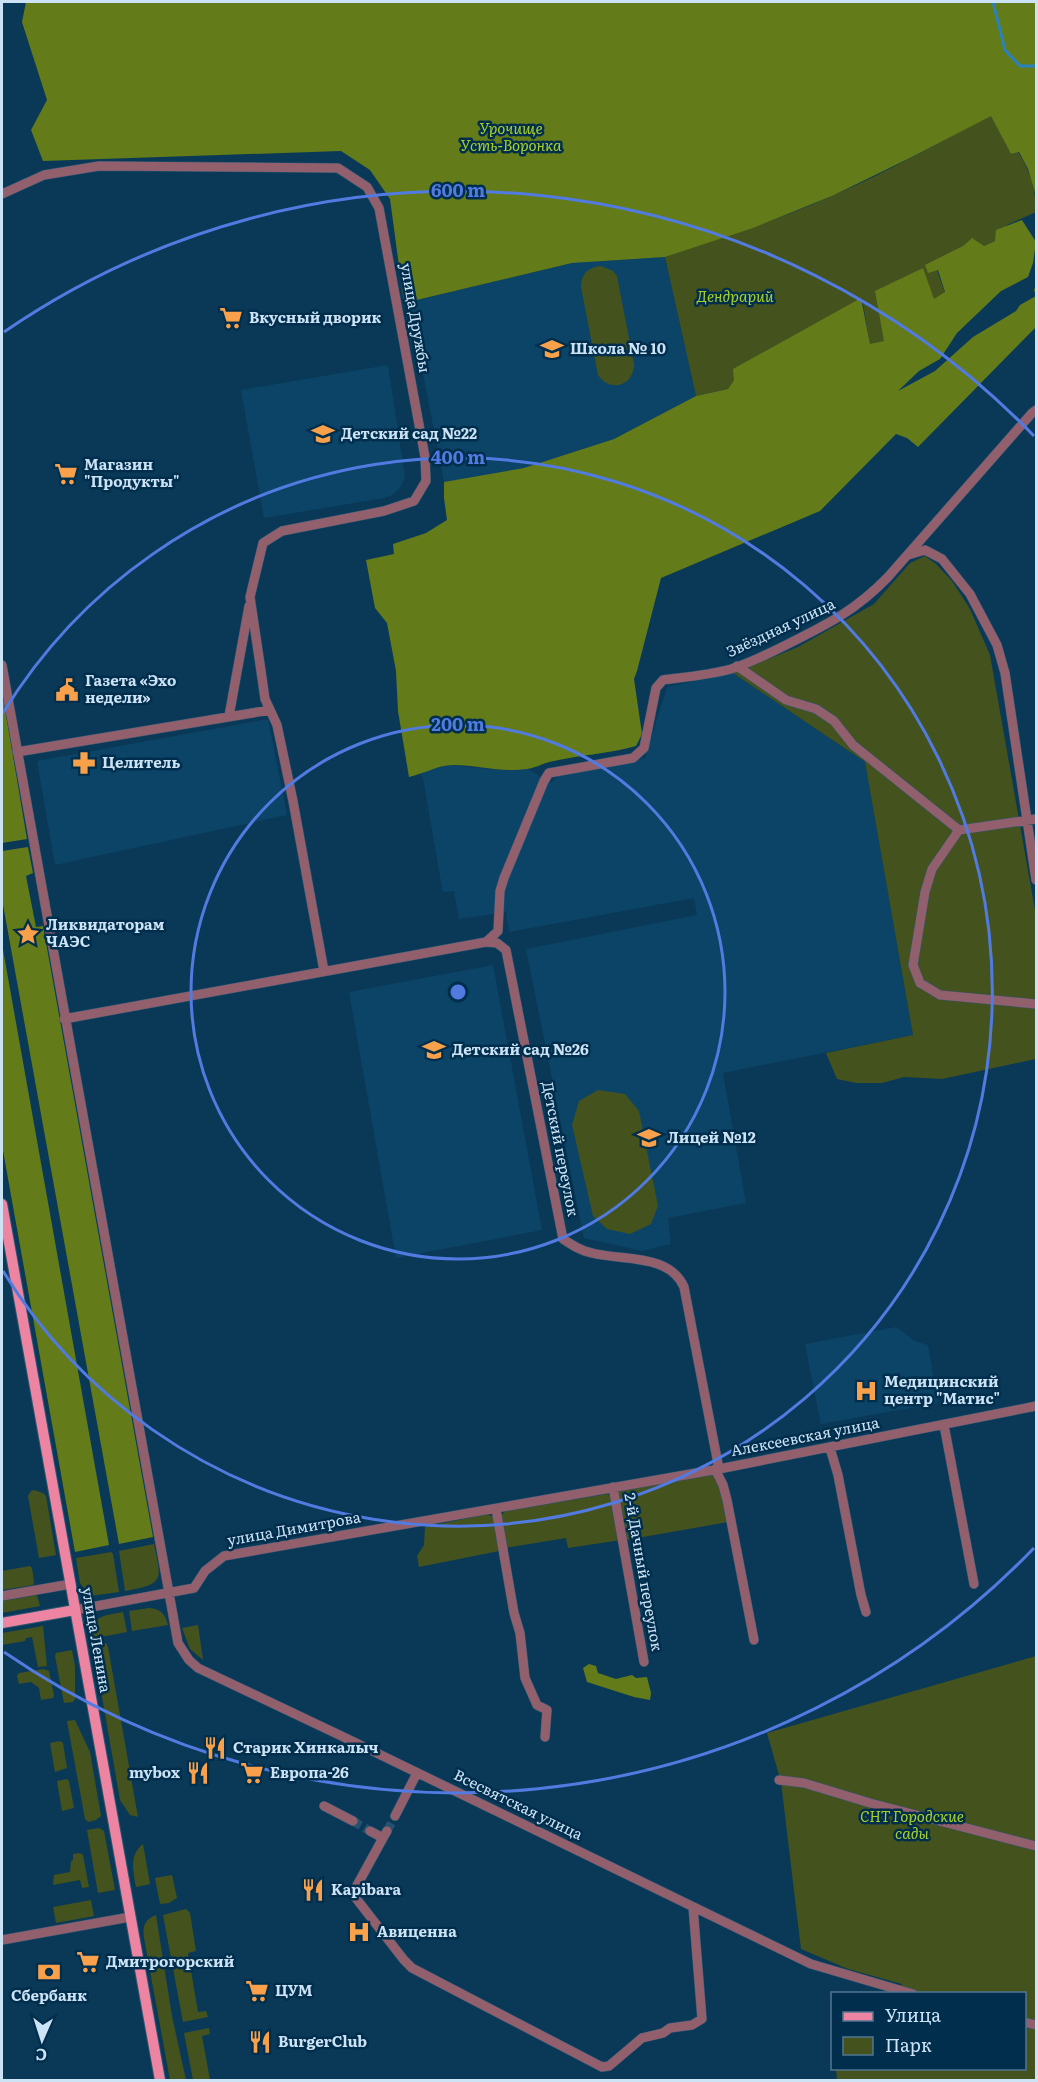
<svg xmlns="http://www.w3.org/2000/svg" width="1038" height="2082" font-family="Literata,serif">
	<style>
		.built { fill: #0b4467 }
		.green { fill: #44521e }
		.forest { fill: #647b1a }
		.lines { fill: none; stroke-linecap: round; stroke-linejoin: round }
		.stream { stroke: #2982be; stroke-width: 3 }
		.minor-tunnel { stroke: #27526f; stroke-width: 9; stroke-dasharray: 9 4.5; stroke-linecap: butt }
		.minor-casing { stroke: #2d5874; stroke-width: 10 }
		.major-casing { stroke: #2d5874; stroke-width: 12 }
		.minor { stroke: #925f6d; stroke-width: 9 }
		.major { stroke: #ed85a2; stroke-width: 10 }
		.ring { fill: none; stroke: #527be1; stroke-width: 3 }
		.labels { text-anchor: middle; stroke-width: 5; stroke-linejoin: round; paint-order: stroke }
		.park-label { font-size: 15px; font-style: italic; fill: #a9cf2b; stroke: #002e4c }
		.poi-label { font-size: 15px; font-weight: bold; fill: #cce3f6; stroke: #002e4c; text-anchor: start }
		.street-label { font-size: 15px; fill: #cce3f6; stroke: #002e4c }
		.centre { fill: #527be1; stroke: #002e4c; stroke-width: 3 }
		.ring-label { font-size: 18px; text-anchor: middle; font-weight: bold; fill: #527be1; stroke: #002e4c; stroke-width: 5; stroke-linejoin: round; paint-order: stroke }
	</style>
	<rect width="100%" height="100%" fill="#0a3957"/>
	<path class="built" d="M665,257L696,396L614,439L524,468L444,482L409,302L572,263Z
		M388,365L405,477L400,488L392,495L384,498L264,518L241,390Z
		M733,673L865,762L913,1035L723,1073L746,1203L668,1218L671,1244L642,1251L584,1238L526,949L697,915L694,898L509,932L506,912L459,919L454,891L443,892L442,888L423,778L420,775L430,769L451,765L499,770L528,769L551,783L559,775L645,758L667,687Z
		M268,719L287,815L55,865L37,761Z
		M493,965L542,1230L396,1258L349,992Z
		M896,1327L915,1341L928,1345L938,1403L821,1424L805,1344Z"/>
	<path class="green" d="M991,115L1011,154L1018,152C1030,171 1036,189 1036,212L1007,225L995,241L984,246L971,239L937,270L945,293L934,300L922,268L884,341L870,345L862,298L734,380L728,389L696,396L665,257C721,238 778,220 832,196C887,172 939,143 991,115Z
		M601,266L613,271L617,276L634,364C634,386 610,393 598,375L581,287C581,274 588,267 601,266Z
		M925,556L936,564L952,581L970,609L990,655L1036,916V1059L942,1079L904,1077L882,1083H856L837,1079L826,1053L913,1035L865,762L733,673L798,647L874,604L910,563Z
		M598,1090L625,1094L639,1111L658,1206L651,1224L630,1234L607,1229L593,1216L572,1125L579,1101Z
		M710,1474L715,1476L720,1483L728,1522L626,1540L616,1492Z
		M34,1490L43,1493L46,1496L56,1555L39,1558L28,1496L31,1491Z
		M607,1494L611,1496L621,1540L568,1548L566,1538L505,1548L500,1517L505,1511Z
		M487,1514L494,1517L499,1551L419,1567L417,1556L424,1545L425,1527Z
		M154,1544C162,1581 164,1584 125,1591L119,1551Z
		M111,1552L113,1554L119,1592L90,1596L80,1583L76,1558Z
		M30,1566L32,1568L34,1582L33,1585L2,1590V1571Z
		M37,1595L40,1606L2,1613V1601Z
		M149,1608C161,1609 165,1614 168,1625L132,1631L129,1611Z
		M123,1612L127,1632L91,1639C92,1615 102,1616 123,1612Z
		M198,1625L203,1660L190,1649L182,1628Z
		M43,1626L47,1666L38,1667L32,1637L26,1638L25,1641L2,1645V1633Z
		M106,1643L108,1647L138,1817L130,1815L120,1800L93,1645Z
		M72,1650L75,1666V1699L73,1702L64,1703L55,1656L56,1653Z
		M1036,1656V2080H837L836,2069L1024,2068V1994L900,1993L902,1984L848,1969L801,1949L781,1782L767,1733Z
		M44,1669L49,1671L54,1696L53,1698L41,1700L39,1688L31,1682L19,1684L17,1676L19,1673Z
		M75,1720L90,1752L101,1816L96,1820L88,1822L85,1819L67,1721Z
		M60,1741L63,1743L67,1768L55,1772L50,1743Z
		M67,1779L69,1781L74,1808L62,1811L57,1781Z
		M99,1828L104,1831L115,1890L98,1893L87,1830Z
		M143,1844L150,1884L136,1887C133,1871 129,1855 143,1844Z
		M80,1853L83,1855L89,1887L82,1888L80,1880L53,1885L54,1875L70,1872L71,1861L73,1860V1854Z
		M172,1875L177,1898L169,1903L160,1904L155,1878Z
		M91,1900L94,1916L56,1923L53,1907Z
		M186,1909L190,1913L196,1951L188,1953L198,2012L206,2011L208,2017L183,2022L163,1915Z
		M156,1915L172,2016L186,2080H170L144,1938C142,1927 145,1919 156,1915Z
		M209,2028L210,2034L202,2036L210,2080H193L184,2033Z"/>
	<path class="forest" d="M26,2H1036V196L1028,169L1019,152L1011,154L991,116L910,158L832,196L753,228L665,257L572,263L404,303L390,199L370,170L341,151L43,161L31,130L47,100L22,22Z
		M1022,220L1036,242L1033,263L1028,277L1001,291L957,333L940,359L919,371L898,391L935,371L973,337L1016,311L1020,305L1036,296L1034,290L1036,286V327L918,447L907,438L896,434L820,511L661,578L637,671L634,679L642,734L636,746C607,754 578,755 549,762C542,764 535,768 527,769C502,773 478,765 453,765C437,765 424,774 409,777L398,711L396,671L387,623L375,608L366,560L394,554L393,544L426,533L447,520L444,498V482L524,468L614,439L696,396L728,389L734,380L733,369L861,298L870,344L884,341L875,291L923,268L934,299L945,292L938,270L928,273L925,265L963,246L972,238L984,246L995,241L996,230Z
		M2,691L27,839L2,843Z
		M28,847L33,873L26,876L36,927L43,926L153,1537L119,1544L2,899V851Z
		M2,944L109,1545L75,1552L2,1145Z
		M589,1664L596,1666L598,1673L616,1679L632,1675L636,1678L647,1677L651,1693L650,1700L634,1697L587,1682L583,1668Z"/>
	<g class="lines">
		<path class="stream" d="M993,2L1005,50L1020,66H1036"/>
		<path class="minor-tunnel" d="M353,1821L370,1831
			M387,1831L395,1816"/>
		<g class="minor-casing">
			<path id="minor" d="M2,194L44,175L99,166L338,168L367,187L379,208L425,457L426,481L414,501L384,511L282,531L263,543L250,597L261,671L265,699L277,725L293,801L324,971
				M908,555L925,550L942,559L970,594L997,645L1005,673L1036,880
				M2,665L178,1643L189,1660L198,1668L352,1741L811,1964L913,1994
				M737,666L786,700L816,709L834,721L853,745L959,830L1036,819
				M229,716L249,606
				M17,752L270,710
				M959,830L932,869L925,892L913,965L920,983L940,995L1036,1004
				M486,942L498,931L500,891L504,878L544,781L549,773L633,758L644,748L656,688L663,680C686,677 709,675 731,669C750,663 768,654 786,645C828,624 855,611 888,577L1032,413L1036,410
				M64,1019L486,942L497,943L506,950L563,1239C572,1245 581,1251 592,1253C622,1261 669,1253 684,1287L719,1469L224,1556L205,1571L194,1588L75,1610
				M944,1425L974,1584
				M830,1448L838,1475L861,1595L866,1612
				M715,1469L723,1485L727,1500L754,1640
				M719,1469L1036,1406
				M613,1487L644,1662
				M496,1509L514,1613L520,1633L525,1678L537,1705L547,1710L545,1737
				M2,1596L71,1584
				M779,1780L804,1783L870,1803L1036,1846
				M324,1806L353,1821
				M395,1816L417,1773
				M370,1831L383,1838L387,1831
				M383,1838L355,1889V1897L404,1960L412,1968L602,2067L609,2066L642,2038L663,2033L670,2028L692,2025L702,2019L693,1907
				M2,1940L130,1917
				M1024,2022L1036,2025"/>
		</g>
		<g class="major-casing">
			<path id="major" d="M2,1204L160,2080
				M2,1623L75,1610"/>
		</g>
		<use href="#minor" class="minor"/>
		<use href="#major" class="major"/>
	</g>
	<g class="ring">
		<circle cx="458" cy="992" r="267"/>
		<path d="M3 713A534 534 0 1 1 3 1271"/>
		<path d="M1034 1548A801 801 0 0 1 4 1652M4 332A801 801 0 0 1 1034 436"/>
	</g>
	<defs>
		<g id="supermarket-bare" transform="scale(1.8)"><path d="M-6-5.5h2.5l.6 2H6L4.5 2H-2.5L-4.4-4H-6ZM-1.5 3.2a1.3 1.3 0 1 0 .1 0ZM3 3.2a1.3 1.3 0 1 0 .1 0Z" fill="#f8a14a" stroke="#002e4c" stroke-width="2.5" paint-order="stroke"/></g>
		<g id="school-bare" transform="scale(1.8)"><path d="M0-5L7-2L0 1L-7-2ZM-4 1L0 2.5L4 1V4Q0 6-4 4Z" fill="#f8a14a" stroke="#002e4c" stroke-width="2.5" paint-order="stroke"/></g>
		<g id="civic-bare" transform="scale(1.8)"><path d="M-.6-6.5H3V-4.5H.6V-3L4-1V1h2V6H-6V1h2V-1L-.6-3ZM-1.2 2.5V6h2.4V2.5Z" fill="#f8a14a" stroke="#002e4c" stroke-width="2.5" paint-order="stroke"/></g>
		<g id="pharmacy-bare" transform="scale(1.8)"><path d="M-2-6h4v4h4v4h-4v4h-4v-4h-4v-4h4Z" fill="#f8a14a" stroke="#002e4c" stroke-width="2.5" paint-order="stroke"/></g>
		<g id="sight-bare" transform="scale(1.8)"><path d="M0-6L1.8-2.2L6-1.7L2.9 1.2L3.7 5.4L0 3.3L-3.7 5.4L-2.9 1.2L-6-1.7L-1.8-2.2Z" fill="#f8a14a" stroke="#002e4c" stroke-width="2.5" paint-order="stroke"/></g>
		<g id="hospital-bare" transform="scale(1.8)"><path d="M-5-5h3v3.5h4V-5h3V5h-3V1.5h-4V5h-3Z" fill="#f8a14a" stroke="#002e4c" stroke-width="2.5" paint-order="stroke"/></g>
		<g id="restaurant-bare" transform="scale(1.8)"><path d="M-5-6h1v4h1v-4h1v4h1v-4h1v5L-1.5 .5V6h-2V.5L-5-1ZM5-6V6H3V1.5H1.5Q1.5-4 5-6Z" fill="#f8a14a" stroke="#002e4c" stroke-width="2.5" paint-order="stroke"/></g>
		<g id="bank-bare" transform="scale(1.8)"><path d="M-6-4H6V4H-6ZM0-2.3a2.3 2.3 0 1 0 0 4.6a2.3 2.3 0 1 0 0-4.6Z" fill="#f8a14a" stroke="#002e4c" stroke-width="2.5" paint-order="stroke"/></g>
	</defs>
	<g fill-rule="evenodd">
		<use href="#supermarket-bare" x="231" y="318"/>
		<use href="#school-bare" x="552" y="349"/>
		<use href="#school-bare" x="323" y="434"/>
		<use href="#supermarket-bare" x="66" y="474"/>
		<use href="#civic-bare" x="67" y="690"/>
		<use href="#pharmacy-bare" x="84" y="763"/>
		<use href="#sight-bare" x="28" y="934"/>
		<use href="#school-bare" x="434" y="1050"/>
		<use href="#school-bare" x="649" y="1138"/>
		<use href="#hospital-bare" x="866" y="1391"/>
		<use href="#restaurant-bare" x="215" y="1748"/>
		<use href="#restaurant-bare" x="198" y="1773"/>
		<use href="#supermarket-bare" x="252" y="1773"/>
		<use href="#restaurant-bare" x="313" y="1890"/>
		<use href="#hospital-bare" x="359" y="1932"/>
		<use href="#supermarket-bare" x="88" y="1962"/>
		<use href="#bank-bare" x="49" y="1972"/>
		<use href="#supermarket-bare" x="257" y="1991"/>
		<use href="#restaurant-bare" x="260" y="2042"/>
	</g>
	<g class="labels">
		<g class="park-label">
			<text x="511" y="134">Урочище<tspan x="511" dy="17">Усть-Воронка</tspan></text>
			<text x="735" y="302">Дендрарий</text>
			<text x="912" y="1822">СНТ Городские<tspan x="912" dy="17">сады</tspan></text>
		</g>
		<g class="poi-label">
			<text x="249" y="323">Вкусный дворик</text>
			<text x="570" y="354">Школа № 10</text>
			<text x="341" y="439">Детский сад №22</text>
			<text x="84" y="470">Магазин<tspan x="84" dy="17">"Продукты"</tspan></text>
			<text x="85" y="686">Газета «Эхо<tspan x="85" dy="17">недели»</tspan></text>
			<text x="102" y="768">Целитель</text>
			<text x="46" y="930">Ликвидаторам<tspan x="46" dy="17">ЧАЭС</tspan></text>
			<text x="452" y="1055">Детский сад №26</text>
			<text x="667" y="1143">Лицей №12</text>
			<text x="884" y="1387">Медицинский<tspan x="884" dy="17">центр "Матис"</tspan></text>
			<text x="233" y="1753">Старик Хинкалыч</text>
			<text x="180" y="1778" text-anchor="end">mybox</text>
			<text x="270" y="1778">Европа-26</text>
			<text x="331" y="1895">Kapibara</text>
			<text x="377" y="1937">Авиценна</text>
			<text x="106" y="1967">Дмитрогорский</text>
			<text x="275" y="1996">ЦУМ</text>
			<text x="49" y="2001" text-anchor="middle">Сбербанк</text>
			<text x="278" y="2047">BurgerClub</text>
		</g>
		<g class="street-label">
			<text transform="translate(415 318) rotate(80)" y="5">улица Дружбы</text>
			<text transform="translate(781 628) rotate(-25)" y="5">Звёздная улица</text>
			<text transform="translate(560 1149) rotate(79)" y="5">Детский переулок</text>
			<text transform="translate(805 1437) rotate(-11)" y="5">Алексеевская улица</text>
			<text transform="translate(294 1529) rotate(-10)" y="5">улица Димитрова</text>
			<text transform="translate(643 1572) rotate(80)" y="5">2-й Дачный переулок</text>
			<text transform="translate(96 1640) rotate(80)" y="5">улица Ленина</text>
			<text transform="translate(518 1805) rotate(26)" y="5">Всесвятская улица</text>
		</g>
	</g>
	<circle cx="458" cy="992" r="9" class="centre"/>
	<g class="ring-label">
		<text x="458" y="197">600 m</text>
		<text x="458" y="464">400 m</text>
		<text x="458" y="731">200 m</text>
	</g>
	<rect width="1038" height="2082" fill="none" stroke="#cce3f6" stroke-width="6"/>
	<rect x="831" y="1992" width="195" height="78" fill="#002e4c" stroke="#527690" stroke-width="1.5"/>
	<rect x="843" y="2012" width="30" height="9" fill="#ed85a2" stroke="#527690" stroke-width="1.5"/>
	<text x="885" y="2022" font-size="18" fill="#cce3f6">Улица</text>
	<rect x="843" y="2037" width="30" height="18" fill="#44521e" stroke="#527690" stroke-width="1.5"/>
	<text x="885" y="2052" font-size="18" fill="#cce3f6">Парк</text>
	<g transform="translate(42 2040) rotate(183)" stroke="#002e4c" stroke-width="4.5" paint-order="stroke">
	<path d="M0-4.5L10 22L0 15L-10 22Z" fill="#cce3f6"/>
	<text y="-9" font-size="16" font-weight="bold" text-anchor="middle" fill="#cce3f6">С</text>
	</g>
</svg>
